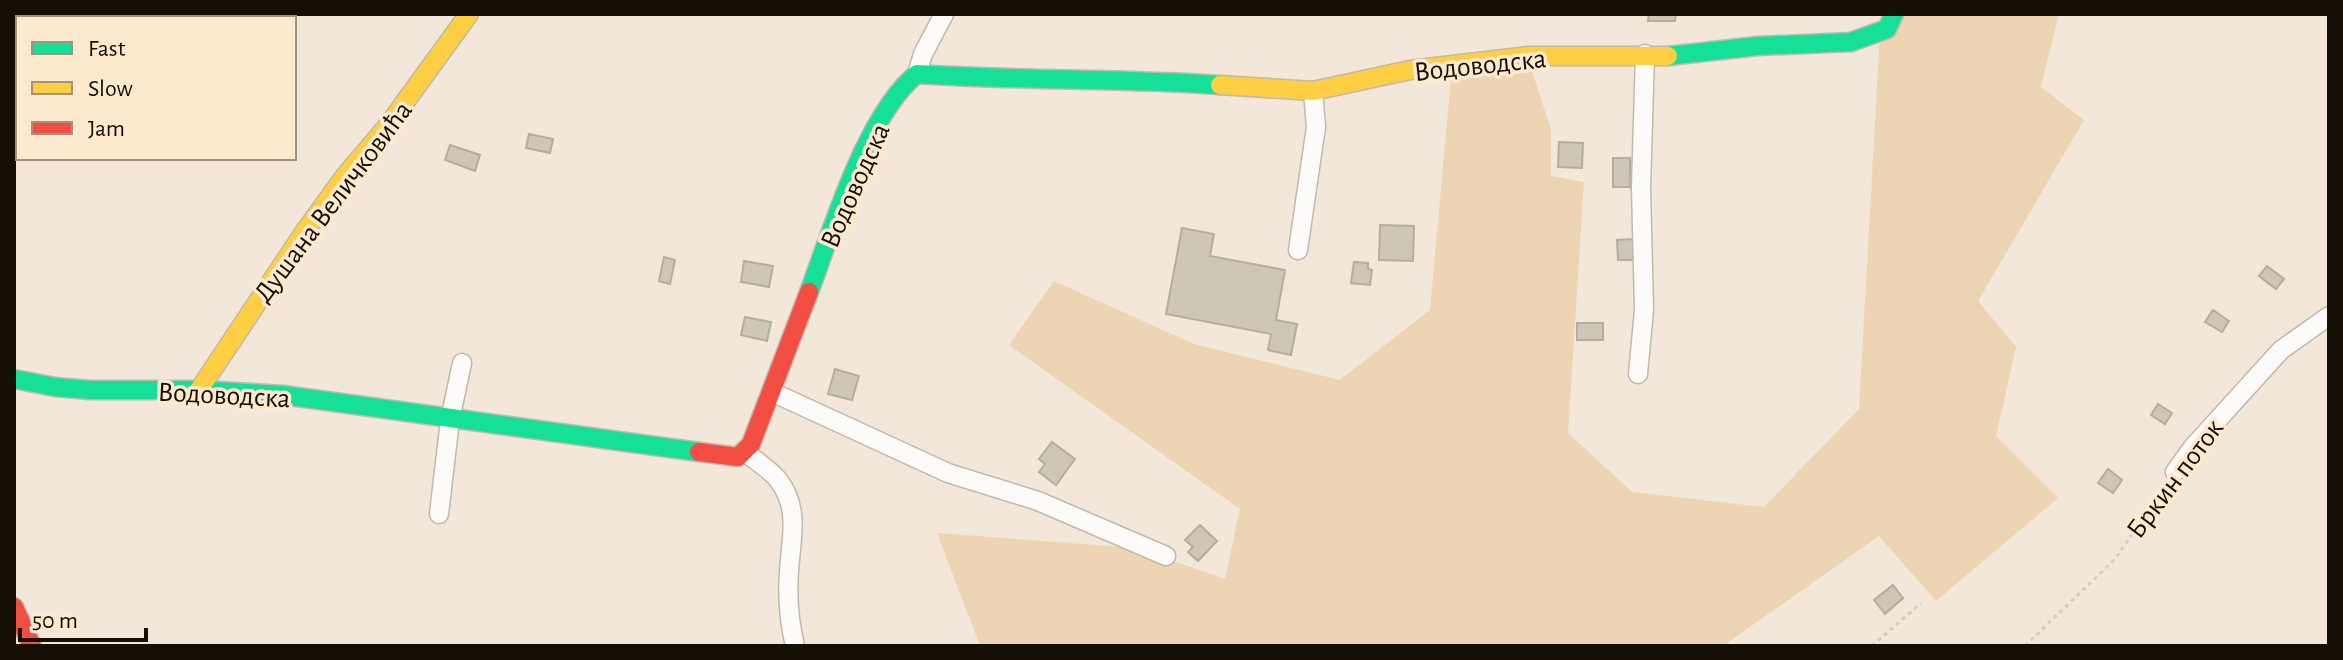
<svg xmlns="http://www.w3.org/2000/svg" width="2343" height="660" font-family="'Alegreya Sans',sans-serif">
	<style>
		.green { fill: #edd5b3 }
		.building { fill: #cfc6ba; stroke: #b5ada1; stroke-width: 2 }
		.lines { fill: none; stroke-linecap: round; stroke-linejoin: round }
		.street-casing { stroke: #c1b9ad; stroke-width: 21 }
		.fast-casing { stroke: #c1b9ad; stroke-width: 21 }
		.slow-casing { stroke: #c1b9ad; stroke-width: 21 }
		.jam-casing { stroke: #c1b9ad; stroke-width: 21 }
		.path { stroke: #d1ceca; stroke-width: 3; stroke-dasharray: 4 4; stroke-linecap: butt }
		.street { stroke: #fdfbf9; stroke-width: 18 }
		.fast { stroke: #16e098; stroke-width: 18 }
		.slow { stroke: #ffcf43; stroke-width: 18 }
		.jam { stroke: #f24e42; stroke-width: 18 }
		.labels { text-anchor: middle; stroke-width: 7; stroke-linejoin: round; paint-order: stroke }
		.street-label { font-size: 28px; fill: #150f06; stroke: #fce9ce }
	</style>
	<rect width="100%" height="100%" fill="#f2e7d8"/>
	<path class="green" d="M1881,14H2059L2041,87L2084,120L1978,301L2016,347L1996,436L2058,498L1936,601L1879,536L1723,646H980L937,533L1136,548L1225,579L1240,509L1009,345L1054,281L1194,344L1340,380L1430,310L1451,77L1531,68L1551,129V176L1584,182L1568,433L1632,492L1764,507L1859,409Z"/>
	<path class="building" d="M1649,14H1676L1675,21H1648Z
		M529,134L553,139L550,153L526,148Z
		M1559,142L1583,143L1582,168L1558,167Z
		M450,145L480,155L475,171L445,160Z
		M1613,158H1630V187H1613Z
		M1380,225L1414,226L1413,261L1379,260Z
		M1182,228L1214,234L1210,256L1285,270L1276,320L1297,324L1291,355L1268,350L1271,334L1166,314Z
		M1633,239V260H1618L1617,240Z
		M664,257L675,260L670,284L659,281Z
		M744,261L773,266L769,287L741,282Z
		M1354,262L1368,263V269L1372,270L1370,285L1351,283Z
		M2267,266L2284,279L2276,289L2259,276Z
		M2213,310L2229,321L2222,332L2205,322Z
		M745,317L771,322L767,341L741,335Z
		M1577,323H1603V340H1577Z
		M835,369L859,376L852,400L828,394Z
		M2158,404L2172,413L2165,424L2151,415Z
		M1052,442L1075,459L1056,485L1039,472L1045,464L1039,459Z
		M2108,469L2122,480L2113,493L2098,483Z
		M1200,525L1217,541L1198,561L1188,552L1193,547L1185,540Z
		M1893,585L1903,598L1885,614L1874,600Z"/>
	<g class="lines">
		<g class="street-casing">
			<path id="street" d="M917,74L923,54L944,14
				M14,110L18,106
				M1298,250L1316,127L1313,91
				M1638,374L1644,310L1641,187L1645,54
				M772,392L948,473L1038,501L1166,556
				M745,452C756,461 771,470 779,481C800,509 791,539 789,571C787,597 789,621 795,646
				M2175,472L2193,447L2281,350L2329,316
				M439,514L450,420L462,363"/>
		</g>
		<g class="fast-casing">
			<path id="fast" d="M1668,56L1758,46L1851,42L1887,29L1894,14
				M809,292C832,231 867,113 917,74C1018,81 1119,78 1220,85
				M14,379L55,387L90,390H199L283,395L699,452"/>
		</g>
		<g class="slow-casing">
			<path id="slow" d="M1220,85L1313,91L1410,70L1528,56H1668
				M199,390L303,234L345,176L389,124L469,14"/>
		</g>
		<g class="jam-casing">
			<path id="jam" d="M699,452L738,457L751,444L809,292
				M14,607L32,646"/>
		</g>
		<path class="path" d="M1872,646L1921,603
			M2025,646L2115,559L2166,485"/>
		<use href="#street" class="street"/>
		<use href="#fast" class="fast"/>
		<use href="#slow" class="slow"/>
		<use href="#jam" class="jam"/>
	</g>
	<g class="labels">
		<g class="street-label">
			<text transform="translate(1480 64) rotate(-6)" y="10">Водоводска</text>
			<text transform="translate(854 185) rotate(-66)" y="10">Водоводска</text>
			<text transform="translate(332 201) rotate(-53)" y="10">Душана Величковића</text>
			<text transform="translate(224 394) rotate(3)" y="10">Водоводска</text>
			<text transform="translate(2174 478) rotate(-53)" y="10">Бркин поток</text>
		</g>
	</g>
	<rect width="2343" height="660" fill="none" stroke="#150f06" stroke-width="32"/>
	<rect x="16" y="16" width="280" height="144" fill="#fce9ce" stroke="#a0927e" stroke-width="2"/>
	<rect x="32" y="42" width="40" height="12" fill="#16e098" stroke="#a0927e" stroke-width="2"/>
	<text x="88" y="56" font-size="24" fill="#150f06">Fast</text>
	<rect x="32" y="82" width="40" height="12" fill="#ffcf43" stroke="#a0927e" stroke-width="2"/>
	<text x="88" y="96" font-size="24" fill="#150f06">Slow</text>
	<rect x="32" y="122" width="40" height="12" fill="#f24e42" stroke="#a0927e" stroke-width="2"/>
	<text x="88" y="136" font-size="24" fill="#150f06">Jam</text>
	<path d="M20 628v12h126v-12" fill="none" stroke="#150f06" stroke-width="4"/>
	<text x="32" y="628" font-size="24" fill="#150f06" stroke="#fce9ce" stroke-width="6" paint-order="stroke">50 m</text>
</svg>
